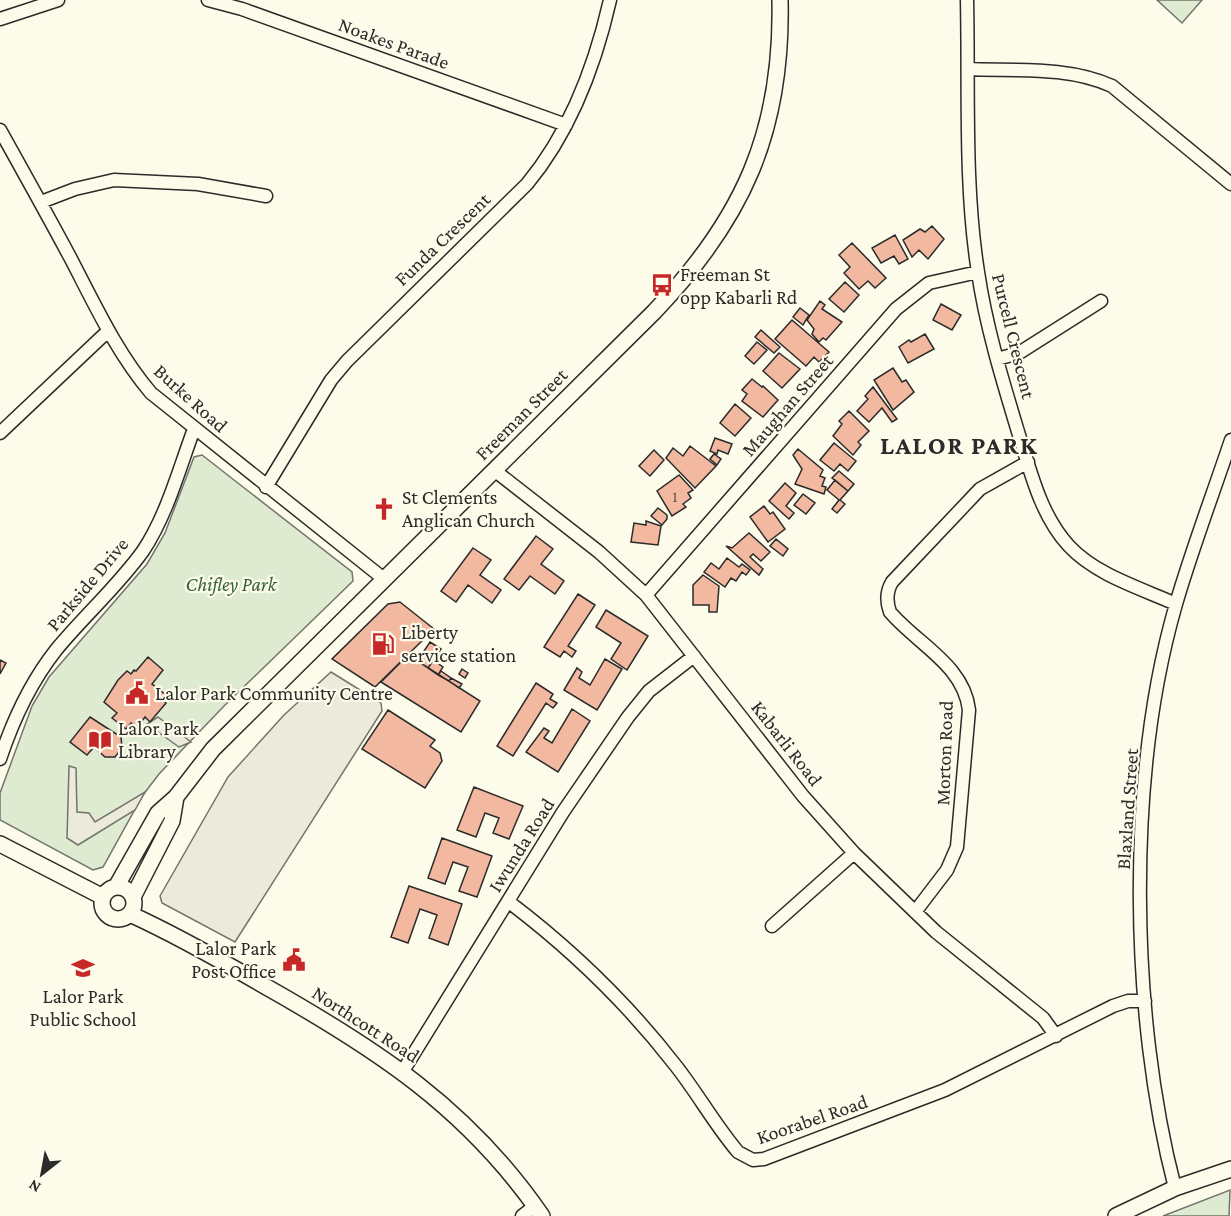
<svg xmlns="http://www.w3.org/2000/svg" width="1231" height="1216" font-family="'Crimson Pro',serif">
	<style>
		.green { fill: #deebd1; stroke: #74746e; stroke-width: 1.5 }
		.parking { fill: #eceadb; stroke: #74746e; stroke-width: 1.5 }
		.building { fill: #f2b8a0; stroke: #2b2b2b; stroke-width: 1.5 }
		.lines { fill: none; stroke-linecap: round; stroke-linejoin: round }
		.minor-casing { stroke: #2b2b2b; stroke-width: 15 }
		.tertiary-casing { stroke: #2b2b2b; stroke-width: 18 }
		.minor { stroke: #fdfbea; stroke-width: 12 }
		.tertiary { stroke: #fdfbea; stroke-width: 15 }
		.labels { text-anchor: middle; stroke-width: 4.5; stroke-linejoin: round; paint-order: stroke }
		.number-label { font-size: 16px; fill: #5d4e48 }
		.street-label { font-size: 20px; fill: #2b2b2b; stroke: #fdfbea }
		.poi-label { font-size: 20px; fill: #2b2b2b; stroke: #fdfbea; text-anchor: start }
		.park-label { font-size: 20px; font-style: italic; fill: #34623c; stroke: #fdfbea }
		.district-label { font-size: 26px; font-weight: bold; letter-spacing: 1.5px; fill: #2b2b2b; stroke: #fdfbea }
	</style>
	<rect width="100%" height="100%" fill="#fdfbea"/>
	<path class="green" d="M1157,0H1202L1182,23Z
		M202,455L352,572L353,581L224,706L159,774L143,795L103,867L93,870L0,820V793L32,706L49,677L147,564L165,533L194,457Z
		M1230,1190L1229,1216H1163Z"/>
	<path class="parking" d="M331,672L381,703L382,711L235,942L162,903L160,896L228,777L284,715Z
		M158,717L191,742L179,747L147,724Z
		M69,766L76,768L77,812L89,813L95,822L145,792L135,810L78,845L67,838Z"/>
	<path class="building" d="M932,226L944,239L928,259L919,250L912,257L903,240L920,229L925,232Z
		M895,235L908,259L899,264L894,256L881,263L872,248Z
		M852,243L886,278L875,288L868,281L859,289L844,273L850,267L839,255Z
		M845,282L859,295L844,312L829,299Z
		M820,301L825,305L822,309L842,322L826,340L823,338L819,342L812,334L814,329L807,320Z
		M941,304L961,315L952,330L933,320Z
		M800,308L809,315L803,325L793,317Z
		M792,320L829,352L819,362L814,357L806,366L775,339Z
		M761,330L780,347L774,353L755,337Z
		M925,334L934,349L908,363L899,347L909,340L911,342Z
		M757,342L767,350L754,364L745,356Z
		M779,353L800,369L782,388L763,371Z
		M893,368L902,382L906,380L914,392L893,410L874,380Z
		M752,379L762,387L763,386L778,400L763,417L742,401L747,394L742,390Z
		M873,387L897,419L892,422L882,408L869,422L857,411L868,399L865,396Z
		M735,404L751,418L735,436L720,423Z
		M849,411L869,431L858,442L861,445L853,455L833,436L842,424L839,421Z
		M715,438L732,444L728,454L718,450L717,454L710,451Z
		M834,443L856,461L848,471L840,464L834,471L820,460Z
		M690,446L716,466L695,488L666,458L673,448L683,456Z
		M798,449L823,470L820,476L825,478L822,486L826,487L824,494L795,484L802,469L793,455Z
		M654,450L664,460L650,476L639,466Z
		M714,454L721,459L717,465L710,459Z
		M839,471L854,484L848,491L832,478Z
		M679,475L693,490L688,493L691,498L683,504L686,507L672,516L657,491Z
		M835,480L848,491L840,500L845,504L837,513L832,509L839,500L827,490Z
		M785,483L796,493L786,506L794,513L789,519L769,501Z
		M803,494L815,503L806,514L794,505Z
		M764,506L770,514L773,512L785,529L768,542L750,517Z
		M658,508L667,515V519L662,525L651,516Z
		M646,521L661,526L658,545L631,542L634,523L646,525Z
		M749,533L770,552L761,561L753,554L750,557L763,569L759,575L726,546L732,548Z
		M536,536L553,549L541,564L564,581L555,594L530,576L519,590L504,579Z
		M776,539L788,549L783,556L770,546Z
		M473,548L491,560L480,575L501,590L492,603L468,585L456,602L441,591Z
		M727,558L739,567L742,564L750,570L746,575L742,572L736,581L731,578L725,587L704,572L711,563L719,569Z
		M703,575L719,586L717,612H709V605H693V585Z
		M578,594L595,605L568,646L576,651L572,657L564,651L560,657L544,647Z
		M400,602L434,629L375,687L332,659L388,604Z
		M606,610L648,636L627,670L611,659L621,643L596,627Z
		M430,642L441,649L435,658L424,651Z
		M424,651L435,658L428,668L418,661Z
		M408,655L480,701L461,732L381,682Z
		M148,657L163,670L152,684L166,695L162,700L166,703L150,722L145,717L137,728L131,723L126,729L112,718L117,713L104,702L118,680L127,671L131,674L134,670L136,671Z
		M605,659L622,669L597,710L564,690L577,668L582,672L579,678L590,685Z
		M0,660L6,663L0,674Z
		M433,660L443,667L438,675L428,668Z
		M462,669L468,673L465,678L459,674Z
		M441,671L451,678L449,681L438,675Z
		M451,678L462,684L459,688L449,681Z
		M536,683L553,694L550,699L557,703L553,708L546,703L513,756L497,746Z
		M572,709L590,721L558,772L526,752L544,728L549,731L544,738L552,743Z
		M388,710L435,740L430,746L440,753L442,761L425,788L362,749Z
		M90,717L121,737L122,748L115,757H105L94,747L87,755L70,742Z
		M474,787L523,806L509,839L493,833L499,818L485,813L476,837L457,830Z
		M442,838L492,856L477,897L459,891L468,867L453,862L445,884L428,878Z
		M409,886L462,904L448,945L429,938L437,915L420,909L408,943L391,937Z"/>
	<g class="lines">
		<g class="minor-casing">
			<path id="minor" d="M208,0L242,9L566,125
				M967,0C969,89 964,184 978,272C986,327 1003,382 1019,435C1031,473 1041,516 1069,546C1096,575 1140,588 1176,604
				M0,19L58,0
				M968,69C1016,71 1068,66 1112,86L1231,184
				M0,130C24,173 48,216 71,259C95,305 117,353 151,393L384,579
				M41,202L75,189L114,180L198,184L266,196
				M997,359L1019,353L1101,301
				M0,433L108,331
				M494,470L599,552L646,595L803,796L854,853L936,932L1043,1018L1056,1036
				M266,487L331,380L347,361L527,184C571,131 595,66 610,0
				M646,595L896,309L929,283L978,272
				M0,759C13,720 30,683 56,650C84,616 117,587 143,551C167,515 179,469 194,429
				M509,902C571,949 628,1004 676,1066C698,1094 715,1125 738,1152L753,1160L764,1159L945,1090L1113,1006L1128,1001H1145
				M915,912L947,870L957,847L969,710C964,665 917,644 890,612C886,601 886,592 892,582L980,489L1028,462
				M772,926L854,853
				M403,1071L563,812L628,717L649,691L694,656
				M1175,1188C1130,1015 1126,777 1176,604C1192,549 1213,494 1231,440
				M522,1216L535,1206"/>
		</g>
		<g class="tertiary-casing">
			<path id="tertiary" d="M0,844L103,897
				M116,887L158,813L176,797L213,749L654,312C743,219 783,131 780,0
				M102 903a16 16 0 1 1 32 0a16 16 0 1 1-32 0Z
				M133,897L172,821L176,797
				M130,914C176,935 220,960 263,985C375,1048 468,1108 542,1216
				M1116,1216L1175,1188L1231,1169"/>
		</g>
		<use href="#minor" class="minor"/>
		<use href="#tertiary" class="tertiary"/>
	</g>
	<defs>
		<g id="bus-bare" transform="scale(1.8)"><path d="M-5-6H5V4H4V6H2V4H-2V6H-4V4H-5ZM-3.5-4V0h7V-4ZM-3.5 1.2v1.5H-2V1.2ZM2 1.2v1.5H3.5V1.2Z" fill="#c62828" stroke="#fdfbea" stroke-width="2.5" paint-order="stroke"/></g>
		<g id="church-bare" transform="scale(1.8)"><path d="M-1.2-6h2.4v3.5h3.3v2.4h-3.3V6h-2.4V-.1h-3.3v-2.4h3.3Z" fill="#c62828" stroke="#fdfbea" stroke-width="2.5" paint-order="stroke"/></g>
		<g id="fuel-bare" transform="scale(1.8)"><path d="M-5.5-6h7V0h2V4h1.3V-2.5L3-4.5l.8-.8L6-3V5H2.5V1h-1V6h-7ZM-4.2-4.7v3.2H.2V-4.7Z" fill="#c62828" stroke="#fdfbea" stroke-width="2.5" paint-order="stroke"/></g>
		<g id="civic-bare" transform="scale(1.8)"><path d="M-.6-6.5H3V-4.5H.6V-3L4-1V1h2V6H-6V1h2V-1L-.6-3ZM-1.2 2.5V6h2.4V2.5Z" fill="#c62828" stroke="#fdfbea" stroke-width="2.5" paint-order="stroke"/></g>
		<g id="library-bare" transform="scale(1.8)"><path d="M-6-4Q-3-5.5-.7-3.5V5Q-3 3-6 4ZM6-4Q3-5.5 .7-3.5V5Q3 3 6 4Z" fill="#c62828" stroke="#fdfbea" stroke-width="2.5" paint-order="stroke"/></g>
		<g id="school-bare" transform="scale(1.8)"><path d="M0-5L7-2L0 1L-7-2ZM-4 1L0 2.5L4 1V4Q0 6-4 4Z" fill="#c62828" stroke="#fdfbea" stroke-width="2.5" paint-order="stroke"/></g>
	</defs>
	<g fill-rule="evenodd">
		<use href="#bus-bare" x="662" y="285"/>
		<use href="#church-bare" x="384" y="509"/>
		<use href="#fuel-bare" x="383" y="644"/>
		<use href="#civic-bare" x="137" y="693"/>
		<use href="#library-bare" x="100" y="740"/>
		<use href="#civic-bare" x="294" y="960"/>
		<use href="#school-bare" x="83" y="968"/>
	</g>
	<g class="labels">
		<g class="number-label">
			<text x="675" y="502">1</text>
		</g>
		<g class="street-label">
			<text transform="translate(394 43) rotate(20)" y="7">Noakes Parade</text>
			<text transform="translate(442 239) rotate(-44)" y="7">Funda Crescent</text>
			<text transform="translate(1014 336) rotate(76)" y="7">Purcell Crescent</text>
			<text transform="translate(191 398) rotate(42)" y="7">Burke Road</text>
			<text transform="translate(787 405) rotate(-49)" y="7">Maughan Street</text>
			<text transform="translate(521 414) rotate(-45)" y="7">Freeman Street</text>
			<text transform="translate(87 584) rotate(-50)" y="7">Parkside Drive</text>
			<text transform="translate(787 743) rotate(52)" y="7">Kabarli Road</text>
			<text transform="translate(944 753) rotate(-88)" y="7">Morton Road</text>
			<text transform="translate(1127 809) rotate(-86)" y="7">Blaxland Street</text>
			<text transform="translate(521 845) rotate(-58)" y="7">Iwunda Road</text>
			<text transform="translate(366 1024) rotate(33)" y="7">Northcott Road</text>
			<text transform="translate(812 1119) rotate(-19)" y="7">Koorabel Road</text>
		</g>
		<g class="poi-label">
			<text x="680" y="281">Freeman St<tspan x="680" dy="23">opp Kabarli Rd</tspan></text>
			<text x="402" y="504">St Clements<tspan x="402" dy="23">Anglican Church</tspan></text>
			<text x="401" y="639">Liberty<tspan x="401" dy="23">service station</tspan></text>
			<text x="155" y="700">Lalor Park Community Centre</text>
			<text x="118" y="735">Lalor Park<tspan x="118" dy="23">Library</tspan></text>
			<text x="276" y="955" text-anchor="end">Lalor Park<tspan x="276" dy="23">Post Office</tspan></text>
			<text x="83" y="1003" text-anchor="middle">Lalor Park<tspan x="83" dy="23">Public School</tspan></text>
		</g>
		<g class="park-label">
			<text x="231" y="591">Chifley Park</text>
		</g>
		<g class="district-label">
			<text x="959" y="454">LALOR PARK</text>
		</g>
	</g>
	<g transform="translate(42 1174) rotate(211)" stroke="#fdfbea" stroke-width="4.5" paint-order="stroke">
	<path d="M0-4.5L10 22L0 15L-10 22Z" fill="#2b2b2b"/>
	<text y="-9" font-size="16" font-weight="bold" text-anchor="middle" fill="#2b2b2b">N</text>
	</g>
</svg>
